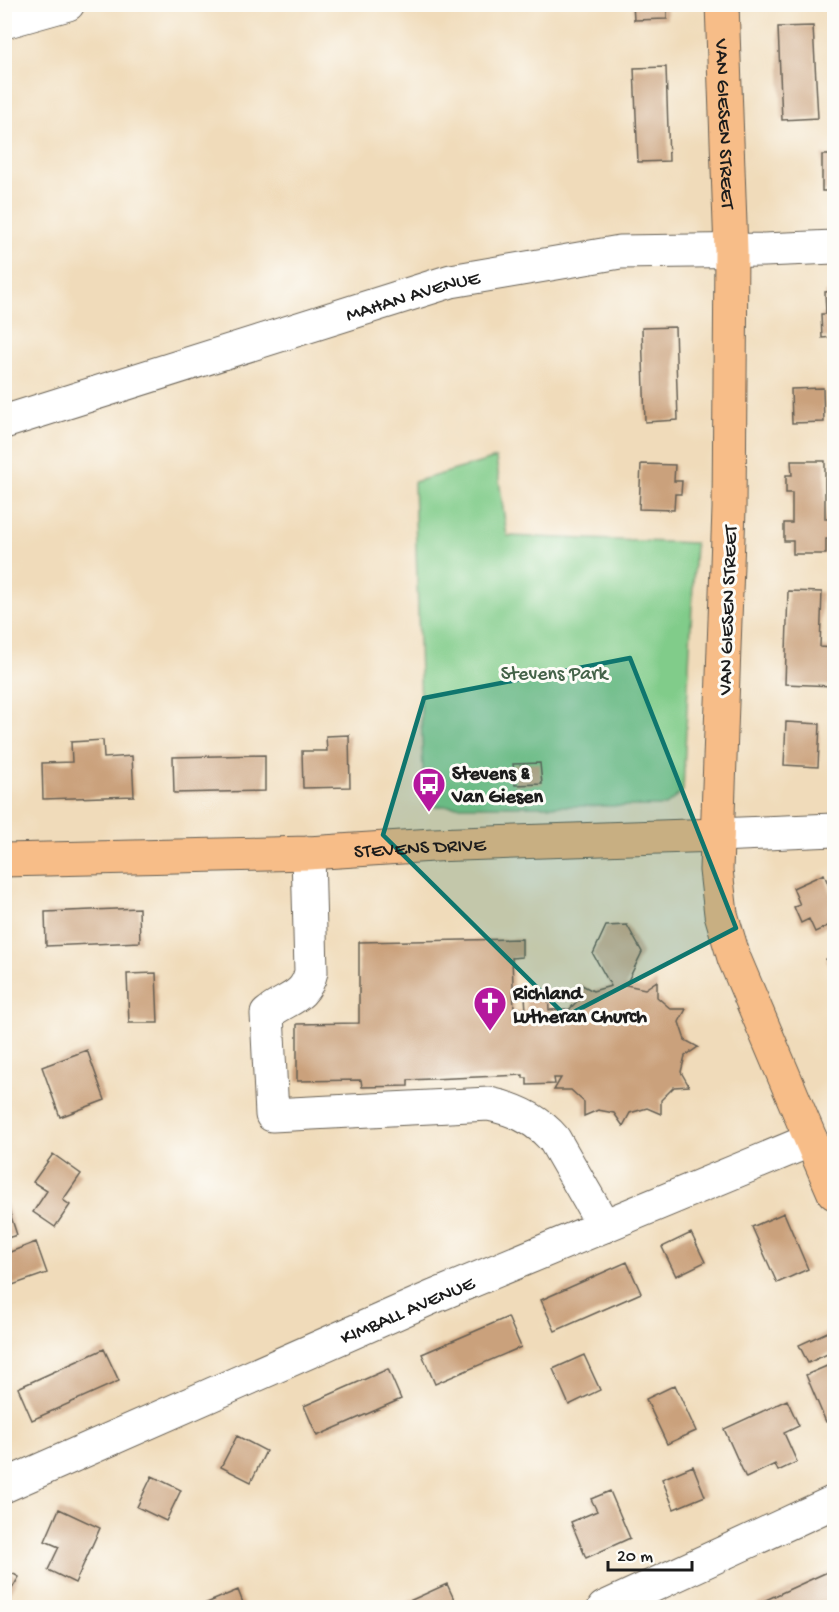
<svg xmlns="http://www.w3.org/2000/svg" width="839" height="1612" font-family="'Gochi Hand',sans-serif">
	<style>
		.green { fill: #81cc8a; stroke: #4e7453; stroke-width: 1.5 }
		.building { fill: #caa17b }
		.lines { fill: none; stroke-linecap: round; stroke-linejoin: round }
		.minor-casing { stroke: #665f53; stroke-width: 35 }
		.major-casing { stroke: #665f53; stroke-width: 35 }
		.minor { stroke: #fff; stroke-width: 33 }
		.major { stroke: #f7bd88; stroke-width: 33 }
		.marked { fill: #0f766e; fill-opacity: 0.2; stroke: #0f766e; stroke-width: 4.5; stroke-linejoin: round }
		.labels { text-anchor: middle; stroke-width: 6; stroke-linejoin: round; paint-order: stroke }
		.street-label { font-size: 20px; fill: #1c1c1c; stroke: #fdfcf7 }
		.park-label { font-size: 20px; fill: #446248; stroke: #fdfcf7 }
		.poi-label { font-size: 20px; font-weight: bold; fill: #1c1c1c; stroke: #fdfcf7; text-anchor: start }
	</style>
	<rect width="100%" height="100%" fill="#fdfcf7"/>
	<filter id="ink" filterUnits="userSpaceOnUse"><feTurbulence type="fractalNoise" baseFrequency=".0167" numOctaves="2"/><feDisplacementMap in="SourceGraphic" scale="12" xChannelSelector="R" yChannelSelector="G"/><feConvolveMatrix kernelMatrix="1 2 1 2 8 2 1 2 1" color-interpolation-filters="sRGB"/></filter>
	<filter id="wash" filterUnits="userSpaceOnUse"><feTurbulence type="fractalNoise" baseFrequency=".008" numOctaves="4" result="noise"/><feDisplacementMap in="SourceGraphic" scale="24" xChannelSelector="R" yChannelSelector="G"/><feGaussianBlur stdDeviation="1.35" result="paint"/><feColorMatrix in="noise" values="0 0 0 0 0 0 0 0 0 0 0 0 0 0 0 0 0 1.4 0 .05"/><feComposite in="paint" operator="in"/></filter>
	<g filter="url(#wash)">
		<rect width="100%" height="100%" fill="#f0dbba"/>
		<path class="green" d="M496,458L507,536L695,543L683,791L665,806H424L414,482Z"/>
		<g id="blocks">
			<path class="building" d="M633,4H667V19L634,20Z
				M813,26L818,118L782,120L778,27Z
				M666,67L669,161L638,162L634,68Z
				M822,155H834V191H822Z
				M834,291V337L822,338L821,314H826L825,292Z
				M675,327L678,420L645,422L642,328Z
				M823,388L824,422L792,423L791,389Z
				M791,461H825V519H834V539H826V554H793V541H784V523H792V493H786V475H792Z
				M641,464L675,465L674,481H682L681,494H675L674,510L639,509Z
				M788,591L822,592L820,647L834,648V686L785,684Z
				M786,722L820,724L818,767L784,765Z
				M349,735L350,787L303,788L302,751H327L326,736Z
				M103,740L104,758L132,756L134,796L43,799L42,763L72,762L71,742Z
				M265,755V791L174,793L173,757Z
				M540,763L542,784L515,785L513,764Z
				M824,874L834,899V923L815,932L809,919L801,923L794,907L800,905L793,888Z
				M139,908L140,942L46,946L45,912Z
				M4,912H7L8,947H4Z
				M627,925L642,952L626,985L645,989L657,981V997L671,1009H686L679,1022L685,1040L698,1047L685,1056L681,1072L689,1086L674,1087L661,1100V1114L647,1108L630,1113L623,1126L614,1113L598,1110L584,1116V1102L571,1090H554L561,1078H554L555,1084L527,1085V1078H523V1075L408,1080V1086L362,1087L361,1080L297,1081V1024L359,1023V942L522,939V957L512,958L514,1011H526L525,996L548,995L549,1010L567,1009V1012L580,998V984L593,991L611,986L593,954L606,926Z
				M834,955V978L826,959Z
				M156,973L158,1023H129L127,974Z
				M87,1050L105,1100L60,1117L42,1067Z
				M53,1154L81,1174L63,1200L70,1205L55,1227L33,1212L47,1191L33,1182Z
				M7,1204L17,1235L4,1239V1205Z
				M784,1213L808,1269L777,1283L752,1227Z
				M691,1233L705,1262L676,1276L662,1247Z
				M36,1242L47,1273L4,1288V1273L11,1270L5,1254Z
				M627,1262L641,1293L555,1331L541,1300Z
				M508,1317L521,1347L435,1384L422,1354Z
				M834,1329V1351L808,1363L799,1345Z
				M104,1349L119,1381L32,1420L18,1388Z
				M584,1355L600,1390L569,1405L553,1369Z
				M834,1363V1418L826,1422L806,1375Z
				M388,1369L401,1399L317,1436L304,1406Z
				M675,1385L696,1431L667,1444L646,1399Z
				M787,1400L799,1426L784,1433L797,1462L778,1471L775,1464L746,1478L724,1429Z
				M237,1436L266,1451L251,1482L221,1467Z
				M693,1466L705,1496L674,1509L662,1479Z
				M152,1476L181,1490L166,1521L137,1507Z
				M610,1491L630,1538L586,1558L571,1522L597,1511L591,1499Z
				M59,1509L100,1528L75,1583L48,1570L59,1547L45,1541Z
				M4,1561L11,1565L8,1571L19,1577L4,1602Z
				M834,1569V1606L832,1608H758L757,1604Z
				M447,1584L458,1608H394Z
				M238,1590L245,1608H197V1607Z"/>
		</g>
	</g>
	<g filter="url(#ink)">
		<use href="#blocks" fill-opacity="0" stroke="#665f53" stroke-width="1.5"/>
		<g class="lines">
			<g class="minor-casing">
				<g id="minor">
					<path d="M4,22L68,4"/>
					<path id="s1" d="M4,422L451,281L620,252L764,250L834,247"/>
					<path d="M717,835L834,830"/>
					<path d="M308,853L311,972C305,999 286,998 267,1014L272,1115L489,1104C514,1109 537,1119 554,1139L604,1226"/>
					<path id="s2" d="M4,1486L433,1297L811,1140"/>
					<path d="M604,1608L834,1502"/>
				</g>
			</g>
			<g class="major-casing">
				<g id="major">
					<path id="s3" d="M722,4L731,251L729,509L716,870L721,914L734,958L811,1140L834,1193"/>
					<path id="s4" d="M4,860L308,853L433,845L717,835"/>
				</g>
			</g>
			<use href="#minor" class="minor"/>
			<use href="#major" class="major"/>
		</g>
	</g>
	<path class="marked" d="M630,658L736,928L566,1016L383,835L424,698Z"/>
	<defs>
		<g id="bus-pin" transform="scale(1.725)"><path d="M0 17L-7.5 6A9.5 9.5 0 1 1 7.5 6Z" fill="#b5179e" stroke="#fdfcf7"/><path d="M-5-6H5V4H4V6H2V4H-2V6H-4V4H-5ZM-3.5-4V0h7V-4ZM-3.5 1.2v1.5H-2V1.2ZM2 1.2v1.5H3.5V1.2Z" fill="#fff"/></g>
		<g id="church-pin" transform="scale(1.725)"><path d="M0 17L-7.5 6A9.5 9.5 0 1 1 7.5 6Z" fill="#b5179e" stroke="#fdfcf7"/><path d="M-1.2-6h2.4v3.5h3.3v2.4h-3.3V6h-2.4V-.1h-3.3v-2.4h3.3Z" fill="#fff"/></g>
	</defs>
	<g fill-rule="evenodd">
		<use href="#bus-pin" x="429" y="784"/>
		<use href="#church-pin" x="490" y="1003"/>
	</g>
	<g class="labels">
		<g class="street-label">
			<text dy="7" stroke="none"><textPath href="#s3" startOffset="120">VAN GIESEN STREET</textPath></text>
			<text dy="7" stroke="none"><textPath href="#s1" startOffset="428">MAHAN AVENUE</textPath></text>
			<text transform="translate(726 610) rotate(-88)" y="7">VAN GIESEN STREET</text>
			<text dy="7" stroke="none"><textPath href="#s4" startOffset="416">STEVENS DRIVE</textPath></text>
			<text dy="7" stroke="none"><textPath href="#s2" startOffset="440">KIMBALL AVENUE</textPath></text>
		</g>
		<g class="park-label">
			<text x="554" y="679">Stevens Park</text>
		</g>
		<g class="poi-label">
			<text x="452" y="779">Stevens &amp;<tspan x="452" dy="23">Van Giesen</tspan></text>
			<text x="513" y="999">Richland<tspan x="513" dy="23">Lutheran Church</tspan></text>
		</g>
	</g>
	<rect width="839" height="1612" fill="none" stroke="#fdfcf7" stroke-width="24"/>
	<path d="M608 1561v9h84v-9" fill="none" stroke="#1c1c1c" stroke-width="3"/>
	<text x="617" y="1561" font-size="18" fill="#1c1c1c" stroke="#fdfcf7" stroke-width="4.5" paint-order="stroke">20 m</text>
</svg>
